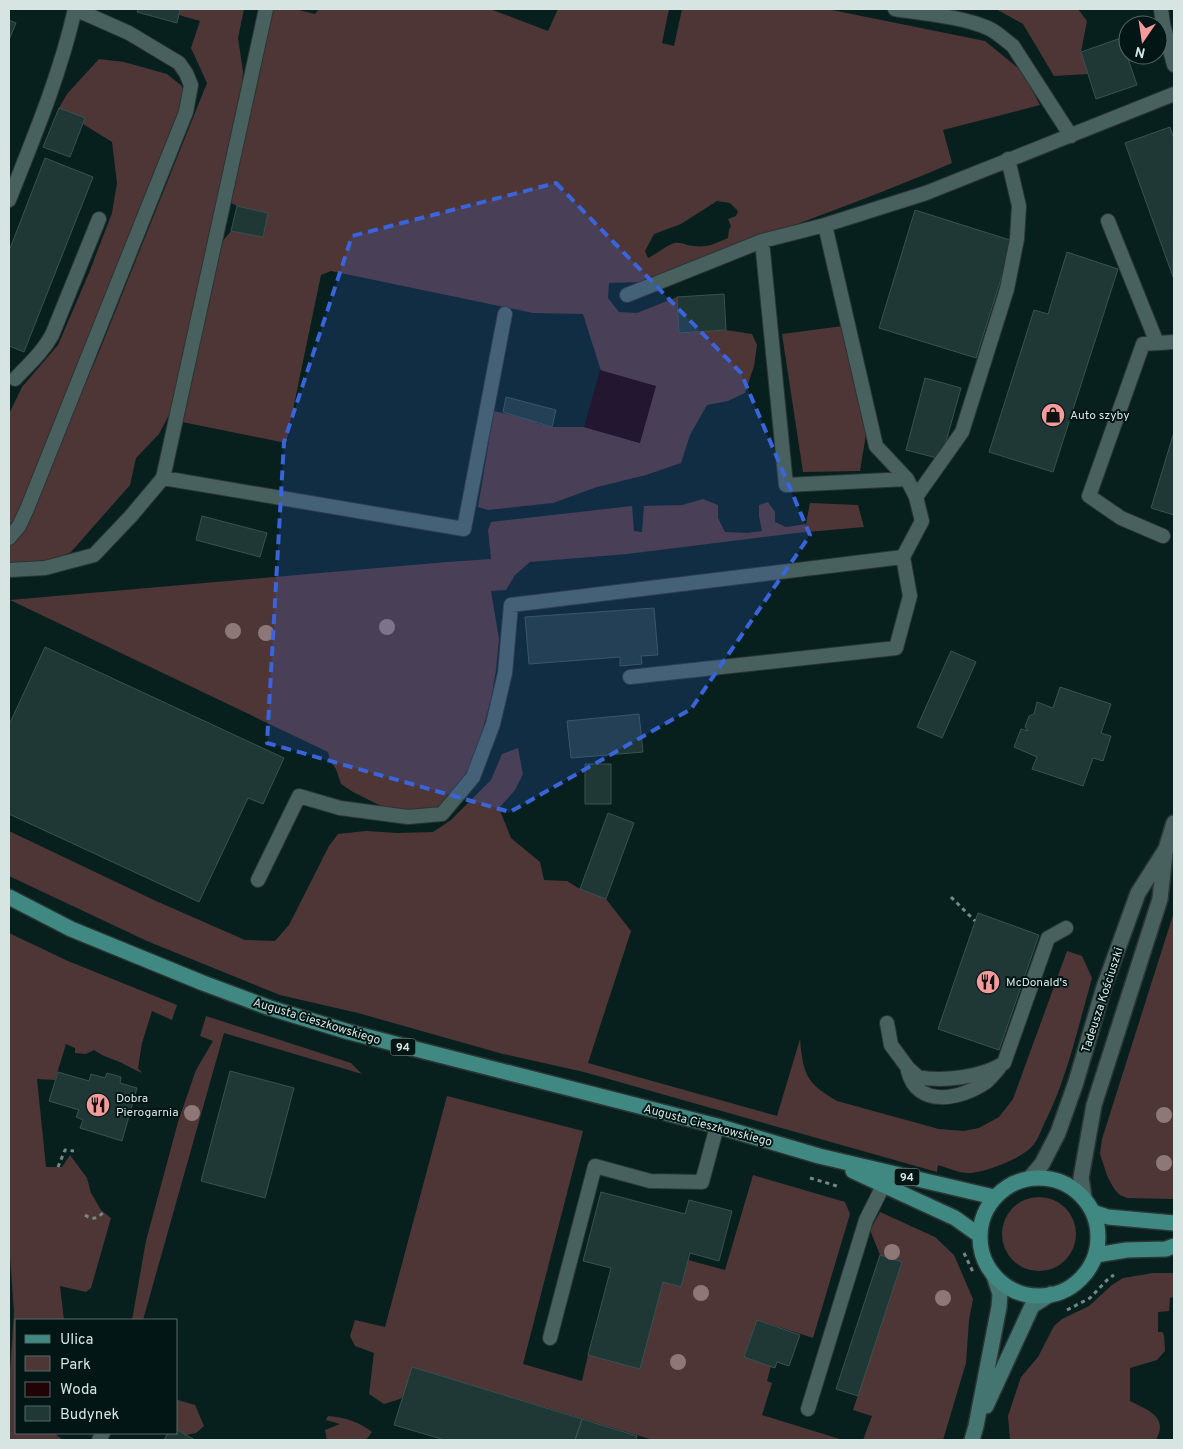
<svg xmlns="http://www.w3.org/2000/svg" width="1183" height="1449" font-family="Overpass,sans-serif">
	<style>
		.green { fill: #4e3636; fill-rule: evenodd }
		.water { fill: #1f0305 }
		.building { fill: #1f3835; stroke: #395250 }
		.lines { fill: none; stroke-linecap: round; stroke-linejoin: round }
		.service-casing { stroke: #2b3534; stroke-width: 16 }
		.tertiary-casing { stroke: #2b3534; stroke-width: 18 }
		.secondary-casing { stroke: #2b3534; stroke-width: 18 }
		.primary-casing { stroke: #2b3534; stroke-width: 18 }
		.path { stroke: #758886; stroke-width: 3; stroke-dasharray: 4 4; stroke-linecap: butt }
		.service { stroke: #48615e; stroke-width: 14 }
		.tertiary { stroke: #48615e; stroke-width: 15 }
		.secondary { stroke: #447570; stroke-width: 15 }
		.primary { stroke: #408983; stroke-width: 15 }
		.tree { fill: #8d7877 }
		.marked { fill: #3964da; fill-opacity: 0.2; stroke: #3964da; stroke-width: 4; stroke-dasharray: 10 6; stroke-linejoin: round }
		.labels { text-anchor: middle; stroke-width: 4; stroke-linejoin: round; paint-order: stroke }
		.shield { fill: #011615; stroke: #96a6a4; stroke-width: 1 }
		.shield-label { font-size: 11px; font-weight: bold; fill: #d6e4e2 }
		.poi-label { font-size: 12px; fill: #d6e4e2; stroke: #011615; text-anchor: start }
		.street-label { font-size: 12px; fill: #d6e4e2; stroke: #011615 }
	</style>
	<rect width="100%" height="100%" fill="#07201e"/>
	<path class="green" d="M180,9H244L238,38L243,71L241,95L212,220L189,337L171,411L159,434L136,458L130,485L71,552L56,559L9,566V545L21,534L99,352L207,83L191,48L200,21L179,15Z
		M271,9H295L315,14L319,9H490L548,31L558,9H669L662,43L674,46L682,9L713,10V9H827L985,41L1023,72L1040,105L943,130L952,163C850,207 743,243 639,282L609,283L608,298L619,312L637,313L677,297L679,333L726,330L752,334L757,345L754,366L745,393L728,401L707,405L690,435L681,463L646,475L597,487L553,503L488,510L478,507L494,411L536,421V423L552,427H584L640,443L601,371L583,314L533,313L331,271L321,275L286,443L182,422L222,242L231,231L263,237L268,213L237,206L229,202ZM717,201L730,203L738,211L736,216L728,219L731,226L729,230L728,238C717,243 707,248 694,246C687,246 682,242 675,243C666,245 657,254 648,258L645,251L654,234L681,224Z
		M996,9H1078L1087,21L1081,52L1088,74L1054,76L1023,24Z
		M99,59L124,62L167,74L182,86L183,104L16,519L9,530V414L22,387L58,345L89,273L112,213L117,183L112,142L83,124L84,118L59,108L67,94Z
		M843,326L867,428L860,471L803,472L782,334Z
		M703,499L718,505V518L725,532L747,533L762,531L759,516V505L768,502L775,512V522L786,527L806,524L810,503L858,505L864,527L796,533L627,554L530,562L515,575L506,590L491,591L499,639L496,670L491,699L475,758L456,789L443,805L425,810L400,813L385,808L353,792L341,784L336,769L330,761L328,752L10,600L447,562L491,559L488,530L491,522L632,506L634,531L642,532L644,506L682,505Z
		M518,748L523,774L515,790L499,808L511,838L540,862L544,880L567,881L580,889L606,899L631,931L588,1063L777,1116L800,1039C803,1074 806,1083 837,1101L939,1129L964,1131L979,1128L999,1117L1013,1099L1067,951L1082,956L1092,978C1078,1027 1067,1079 1044,1124C1041,1131 1038,1139 1034,1144C1024,1158 985,1173 968,1173C959,1173 948,1168 938,1165L937,1172L584,1072L503,1054L358,1013L280,995L147,941L9,876V831L156,901L245,940L275,941L289,925L329,846L338,834L366,831L397,833L433,832L451,820L491,780L502,754Z
		M1174,912V1199L1127,1198L1120,1195L1115,1190L1108,1178L1100,1154L1102,1139Z
		M9,933L68,961L177,1005L172,1020L152,1011L142,1043L138,1068L142,1073C134,1070 128,1066 120,1062C110,1058 102,1056 94,1050L86,1054L75,1053V1048L66,1044L55,1080L37,1079L46,1167H62L70,1155L87,1178L91,1193L101,1210L111,1218L91,1288L86,1292L60,1286L64,1320H16V1433H54L63,1440H9V1386L14,1313L9,1241Z
		M206,1016L351,1063L362,1074L224,1033L143,1320H132L146,1241L178,1122L196,1070L213,1041L200,1036Z
		M447,1096L583,1131L523,1364L582,1381L588,1355L640,1369L663,1282L681,1286L688,1260L725,1270L753,1175L845,1202L850,1214L813,1338L757,1320L744,1356L771,1366L767,1381L772,1383L762,1415L843,1440H653L412,1367L404,1395L400,1399L384,1404L369,1394L374,1353L355,1346L350,1336L355,1320L385,1327Z
		M1002 1234a37 37 0 1 1 74 0a37 37 0 1 1-74 0Z
		M880,1212L935,1237L954,1255L973,1299L969,1320L966,1363L943,1440H863L872,1416L853,1410L902,1262L880,1255L870,1230Z
		M1153,1273H1174V1297L1170,1298L1169,1311L1158,1312V1332H1162L1164,1335L1165,1351L1157,1360L1130,1368V1401C1147,1410 1169,1416 1156,1440H1010L1008,1416L1021,1377L1038,1357L1054,1326L1062,1319L1089,1306L1112,1285L1123,1278Z
		M176,1398L178,1400L195,1405L204,1426L196,1433L186,1435L176,1429Z
		M328,1416C346,1418 358,1421 372,1432L366,1440H327L325,1430L340,1424L326,1420Z"/>
	<path class="water" d="M600,370L656,386L640,443L584,427Z"/>
	<path class="building" d="M138,9H180L177,23L137,12Z
		M9,20L16,23L9,40Z
		M1121,38L1137,85L1096,99L1081,52Z
		M59,108L85,118L70,157L43,147Z
		M1170,127L1174,139L1173,277L1125,143Z
		M45,158L93,177L24,352L9,346V251Z
		M237,206L268,213L263,237L231,231Z
		M915,210L1013,241L976,358L879,328Z
		M1067,252L1118,269L1053,472L989,452L1034,310L1048,314Z
		M724,294L726,330L679,333L677,297Z
		M925,378L961,388L941,459L906,450Z
		M506,397L556,410L552,427L503,412Z
		M1174,432V515L1151,508Z
		M202,516L267,533L260,557L196,540Z
		M654,608L658,655L641,656L642,664L620,666V657L529,664L525,617Z
		M45,647L284,758L263,804L248,798L199,902L9,814V725Z
		M951,651L976,662L942,738L917,727Z
		M1060,687L1111,704L1101,733L1111,736L1103,761L1093,758L1083,786L1032,769L1037,757L1014,747L1021,729L1028,731L1025,727L1029,716L1034,714L1037,702L1053,708Z
		M639,714L643,752L571,758L567,721Z
		M585,764H611V804H585Z
		M608,813L634,823L606,899L580,889Z
		M978,913L1039,935L999,1050L938,1029Z
		M230,1071L294,1088L265,1198L201,1181Z
		M58,1072L89,1081L91,1074L105,1078L107,1073L121,1077L120,1083L137,1088L122,1141L80,1128L83,1120L76,1117L79,1110L49,1101Z
		M601,1192L685,1214L689,1200L732,1211L719,1261L690,1253L681,1287L663,1282L640,1369L588,1355L611,1268L583,1261Z
		M880,1255L902,1262L858,1396L836,1389Z
		M757,1320L800,1335L789,1366L777,1362L775,1368L744,1357Z
		M412,1367L582,1419L575,1440H445L394,1425Z
		M582,1419L637,1436L636,1440H575Z
		M176,1429L186,1435L195,1440H164L168,1433H176Z"/>
	<g class="lines">
		<g class="service-casing">
			<path id="service" d="M895,9C926,14 959,16 988,28C997,32 1005,40 1013,46L1071,136
				M1161,9L1163,24L1174,65
				M9,200C34,137 60,75 75,9
				M1108,221L1157,343
				M825,225L926,193L1174,94
				M762,241L786,485L907,479
				M15,379C29,364 42,353 52,335L99,219
				M163,478L266,9
				M916,497L962,432L1007,289L1017,239L1019,206L1008,159
				M1163,536L1121,518L1089,496L1143,344L1174,342
				M9,538L19,526L27,509L186,112L191,85L186,73L179,63L129,33L75,9
				M9,570L45,568L94,555L131,516L163,478L464,529L505,314
				M630,677L896,648L910,596L903,557
				M258,880L299,796L340,808L408,817L442,814L473,777L493,724L505,673L511,605L903,557L922,521L916,497L907,479L876,446L825,225L762,241L627,295
				M887,1023L891,1045L908,1068L918,1077C943,1082 983,1077 1004,1063L1048,938L1066,928
				M908,1071C917,1109 962,1099 986,1082C991,1078 995,1073 999,1068
				M550,1338L595,1166L650,1181L702,1182L717,1126
				M808,1409L866,1220L884,1184
				M99,1440L103,1433"/>
		</g>
		<g class="tertiary-casing">
			<path id="tertiary" d="M1030,1178L1042,1164L1058,1133L1076,1082L1104,987L1138,893L1166,849L1174,823
				M1084,1197L1081,1178L1094,1105L1160,899L1165,853"/>
		</g>
		<g class="secondary-casing">
			<path id="secondary" d="M986,1406L1032,1306L1051,1294
				M972,1440L976,1426L999,1307L1000,1294L994,1276"/>
		</g>
		<g class="primary-casing">
			<path id="primary" d="M9,897L71,929L203,983L270,1008L349,1032L717,1126L819,1156L994,1197
				M853,1171L955,1218L979,1235
				M980 1237a59 59 0 1 1 118 0a59 59 0 1 1-118 0Z
				M1093,1212L1108,1217L1174,1223
				M1096,1255L1127,1250L1166,1249L1174,1246"/>
		</g>
		<path class="path" d="M951,897L975,921
			M58,1167L65,1150L74,1151
			M810,1178L837,1186
			M85,1215C94,1221 97,1218 104,1212
			M964,1253L973,1272
			M1067,1310L1090,1298L1109,1278L1114,1275"/>
		<use href="#service" class="service"/>
		<use href="#tertiary" class="tertiary"/>
		<use href="#secondary" class="secondary"/>
		<use href="#primary" class="primary"/>
	</g>
	<g class="tree">
		<circle cx="387" cy="627" r="8"/>
		<circle cx="233" cy="631" r="8"/>
		<circle cx="266" cy="633" r="8"/>
		<circle cx="192" cy="1113" r="8"/>
		<circle cx="1164" cy="1115" r="8"/>
		<circle cx="1164" cy="1163" r="8"/>
		<circle cx="892" cy="1252" r="8"/>
		<circle cx="701" cy="1293" r="8"/>
		<circle cx="943" cy="1298" r="8"/>
		<circle cx="678" cy="1362" r="8"/>
	</g>
	<path class="marked" d="M556,183L741,373L810,535L691,709L510,812L267,743L284,442L352,236Z"/>
	<defs>
		<g id="shop-disc" transform="scale(1.25)"><circle r="9.5" fill="#f59b9c" stroke="#011615"/><path d="M-5-2.5h2.3a2.7 3.5 0 0 1 5.4 0H5L5.5 6h-11ZM-1.5-2.5h3a1.5 2.3 0 0 0-3 0Z" fill="#111"/></g>
		<g id="restaurant-disc" transform="scale(1.25)"><circle r="9.5" fill="#f59b9c" stroke="#011615"/><path d="M-5-6h1v4h1v-4h1v4h1v-4h1v5L-1.5 .5V6h-2V.5L-5-1ZM5-6V6H3V1.5H1.5Q1.5-4 5-6Z" fill="#111"/></g>
	</defs>
	<g fill-rule="evenodd">
		<use href="#shop-disc" x="1053" y="415"/>
		<use href="#restaurant-disc" x="988" y="982"/>
		<use href="#restaurant-disc" x="98" y="1105"/>
	</g>
	<g class="labels">
		<g class="shield">
			<rect x="390.5" y="1038.5" width="25" height="17" rx="4"/>
			<rect x="894.5" y="1168.5" width="25" height="17" rx="4"/>
		</g>
		<g class="shield-label">
			<text x="403" y="1051">94</text>
			<text x="907" y="1181">94</text>
		</g>
		<g class="poi-label">
			<text x="1070" y="419">Auto szyby</text>
			<text x="1006" y="986">McDonald's</text>
			<text x="116" y="1102">Dobra<tspan x="116" dy="14">Pierogarnia</tspan></text>
		</g>
		<g class="street-label">
			<text transform="translate(1102 1000) rotate(-72)" y="4">Tadeusza Kościuszki</text>
			<text transform="translate(317 1021) rotate(17)" y="4">Augusta Cieszkowskiego</text>
			<text transform="translate(708 1125) rotate(15)" y="4">Augusta Cieszkowskiego</text>
		</g>
	</g>
	<rect width="1183" height="1449" fill="none" stroke="#d6e4e2" stroke-width="20"/>
	<rect x="15" y="1319" width="162" height="115" fill="#011615" stroke="#566867"/>
	<rect x="25" y="1335" width="25" height="8" fill="#408983" stroke="#566867"/>
	<text x="60" y="1344" font-size="15" fill="#d6e4e2">Ulica</text>
	<rect x="25" y="1356" width="25" height="15" fill="#4e3636" stroke="#566867"/>
	<text x="60" y="1369" font-size="15" fill="#d6e4e2">Park</text>
	<rect x="25" y="1382" width="25" height="15" fill="#1f0305" stroke="#566867"/>
	<text x="60" y="1394" font-size="15" fill="#d6e4e2">Woda</text>
	<rect x="25" y="1406" width="25" height="15" fill="#1f3835" stroke="#566867"/>
	<text x="60" y="1419" font-size="15" fill="#d6e4e2">Budynek</text>
	<g transform="translate(1143 40) rotate(193)"><circle r="24" fill="#011615" stroke="#566867"/>
	<path d="M0-4L9 19L0 12L-9 19Z" fill="#f59b9c"/>
	<text y="-8" font-size="14" font-weight="bold" text-anchor="middle" fill="#d6e4e2">N</text>
	</g>
</svg>
